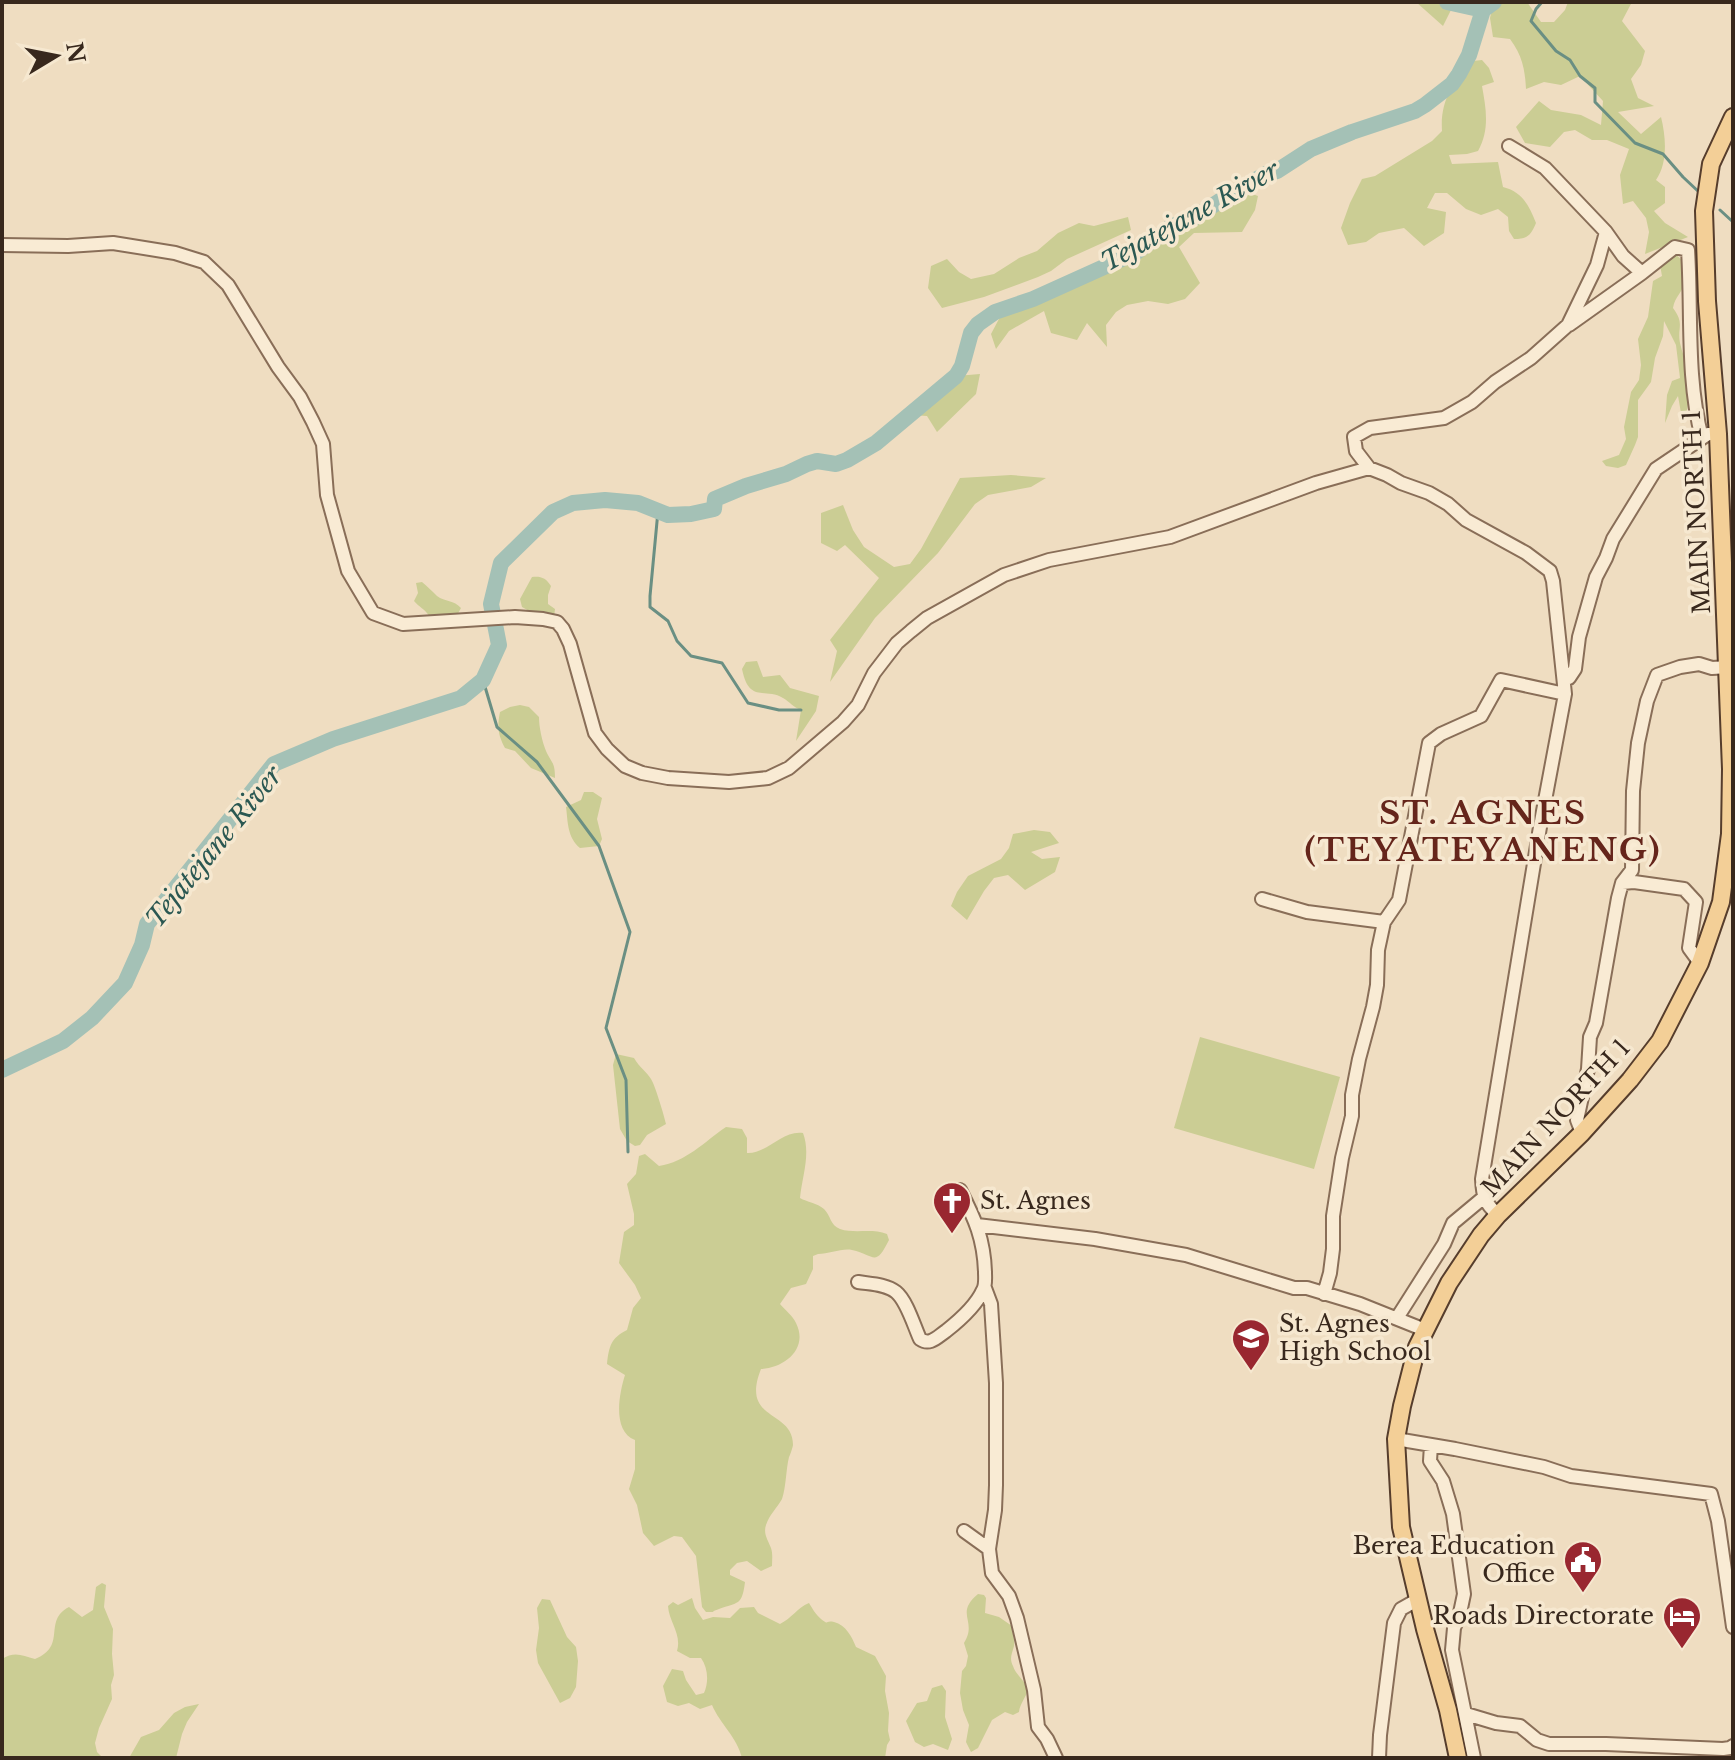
<svg xmlns="http://www.w3.org/2000/svg" width="1735" height="1760" font-family="'Libre Baskerville',serif">
	<style>
		.green { fill: #cbcd94 }
		.lines { fill: none; stroke-linecap: round; stroke-linejoin: round }
		.stream { stroke: #6a8f83; stroke-width: 3 }
		.river { stroke: #a4c1b6; stroke-width: 16 }
		.minor-casing { stroke: #896e58; stroke-width: 16 }
		.major-casing { stroke: #563d2c; stroke-width: 20 }
		.minor { stroke: #f9ebd4; stroke-width: 12 }
		.major { stroke: #f3cf97; stroke-width: 16 }
		.labels { text-anchor: middle; stroke-width: 7; stroke-linejoin: round; paint-order: stroke }
		.street-label { font-size: 24px; fill: #38281d; stroke: #f6e8d0 }
		.poi-label { font-size: 24px; fill: #38281d; stroke: #f6e8d0; text-anchor: start }
		.water-label { font-size: 26px; font-style: italic; fill: #2b5852; stroke: #f6e8d0 }
		.district-label { font-size: 32px; font-weight: bold; letter-spacing: 2px; fill: #65251b; stroke: #f6e8d0 }
	</style>
	<rect width="100%" height="100%" fill="#efddc1"/>
	<path class="green" d="M1416,2H1455L1443,26Z
		M1494,2H1527L1541,22H1554L1565,10L1568,2H1632L1622,21L1645,51L1641,65L1631,79L1638,98L1654,106L1618,112L1641,134L1661,117C1666,137 1668,163 1656,180L1665,187V203L1654,211L1665,223L1688,237L1645,254L1649,232L1646,218L1633,201L1623,204L1620,175L1629,149L1607,140H1592L1575,130L1564,132L1550,147L1525,143L1516,127L1539,101L1551,110L1581,115L1601,125L1603,101L1580,76L1561,85L1544,82L1526,89C1525,69 1522,55 1510,39L1493,37L1490,18Z
		M1482,60L1489,68L1494,82L1482,86C1486,109 1490,129 1478,151L1467,154L1449,155L1452,164L1498,162L1503,187C1523,192 1529,206 1536,223C1531,235 1528,239 1514,239L1509,231L1508,217L1498,209L1481,215L1466,209L1447,193H1435L1427,208L1446,212L1444,233L1424,246L1404,228L1379,233L1366,242L1348,245L1341,228L1350,203L1362,179L1375,176L1432,141L1442,131C1440,101 1453,81 1473,61Z
		M1238,189L1258,196L1255,210L1242,232L1194,233L1179,247L1200,283L1185,299L1168,304L1148,301L1127,305L1116,312L1106,325L1107,347L1087,323L1077,340L1051,333L1044,311L1009,331L996,349L991,334L1000,317L1129,255L1145,256L1155,237L1172,226Z
		M1128,217L1131,230L1067,259L1051,271L1038,277L984,297L942,308L928,288L931,266L947,259L959,272L971,279L994,274L1019,258L1037,251L1058,233L1079,223L1094,226Z
		M1674,253L1683,261C1682,269 1684,275 1684,283C1683,292 1675,296 1673,308C1685,324 1677,327 1680,343C1682,352 1685,359 1687,368C1692,386 1689,406 1683,424L1678,396L1672,406L1665,423L1667,395L1672,381L1680,378L1676,345L1664,321L1663,336L1655,358L1651,382L1638,400V437L1635,445L1626,465L1618,468L1606,466L1602,461L1619,455L1626,439L1624,427L1631,392L1639,380L1641,365L1638,339L1648,317L1653,281L1662,276L1660,265Z
		M980,374L976,394L937,432L927,416L911,415L956,376Z
		M1011,475L1046,478L1031,487L988,495L975,504L938,553L875,618L830,682L837,651L830,640L879,578L845,545L837,551L821,543V513L843,505L853,530L864,547L894,567L910,564L921,549L960,478Z
		M532,577C541,576 546,578 551,586L548,595V604L555,609L554,617L531,612L522,607L520,599Z
		M422,582C427,586 432,591 437,596C445,602 454,600 461,608L456,617L429,616C425,609 419,607 414,601L418,593L416,583Z
		M757,661L763,677L780,675L790,688L819,696L816,711L796,741L801,710C793,707 790,702 783,698C765,687 749,704 742,669L746,662Z
		M520,705L529,707L539,717C539,727 542,741 546,751C552,764 555,762 555,778L531,768L515,751L505,748C498,735 497,727 500,712L510,707Z
		M584,792H593L602,798L597,819L602,839L599,846L580,848C567,837 568,822 566,807L581,800Z
		M1034,830L1050,832L1059,843L1031,852L1042,859L1060,857L1055,872L1025,890L1008,875L994,878L984,891L967,920L951,906L957,892L968,876L1001,859L1009,848L1013,834Z
		M1200,1037L1340,1077L1314,1169L1174,1128Z
		M616,1054L634,1058C640,1068 646,1071 651,1079C655,1085 664,1115 666,1124L647,1135L640,1145L635,1146L627,1141L620,1129L613,1065Z
		M726,1127L742,1129L747,1138V1153C767,1154 782,1130 803,1133C811,1154 802,1177 800,1198C807,1202 817,1203 824,1209C831,1216 830,1225 840,1229C855,1234 872,1228 887,1234L889,1240C875,1268 875,1255 852,1250C842,1248 829,1254 818,1254L813,1256V1269L806,1284L791,1288L780,1304C785,1310 793,1316 796,1323C809,1349 784,1368 761,1369C740,1422 793,1409 793,1445C793,1446 790,1456 789,1457C786,1469 786,1488 782,1499C777,1508 769,1515 766,1525C763,1534 768,1540 771,1548C773,1554 772,1560 772,1566L761,1571L747,1561L737,1563L730,1570V1575L745,1582C742,1606 738,1602 719,1609C707,1613 719,1612 706,1612L702,1607L696,1556L682,1537L674,1536L654,1546L643,1533L637,1505L629,1489L635,1469V1440C612,1431 619,1394 625,1375L607,1364C609,1346 611,1338 627,1330L633,1308L641,1298L635,1285L619,1263L624,1232L634,1225V1214L627,1184L636,1174L639,1156L645,1154L659,1166C686,1162 704,1142 726,1127Z
		M102,1583L106,1585L104,1607L113,1629L112,1654L114,1675L111,1685L112,1699L99,1728L95,1743L97,1752L103,1758H2V1659C14,1651 22,1655 35,1659C68,1646 42,1621 69,1607L82,1617L93,1610L96,1587Z
		M978,1594L984,1595L986,1598L985,1613L999,1617L1012,1626C1012,1633 1015,1640 1014,1646C1012,1654 1009,1658 1013,1666C1016,1675 1024,1680 1028,1689C1026,1698 1020,1703 1019,1712L1013,1715L1005,1712L992,1720L978,1748L971,1752L966,1742L969,1725L963,1710L960,1693L962,1671L966,1666L968,1656L964,1643C978,1621 954,1614 978,1594Z
		M692,1598L695,1608L703,1620L713,1617L730,1618L740,1608L754,1607L758,1613L780,1624C792,1618 797,1608 809,1603C812,1608 816,1615 821,1619C830,1626 824,1620 834,1622C846,1625 852,1637 856,1647L875,1656L886,1676L885,1691L889,1713L888,1731L890,1740L887,1745L885,1758H742C737,1737 720,1724 712,1705L700,1709L689,1703L678,1706L667,1702L663,1686L672,1669L683,1671L686,1680L696,1695L704,1693C709,1682 708,1668 701,1658H690L677,1651C682,1634 669,1622 668,1606L673,1602L678,1605Z
		M542,1599L550,1600L567,1637L576,1647L578,1661L576,1687L570,1698L560,1703L538,1663L536,1650L539,1628L537,1608Z
		M942,1685L946,1691L945,1717L952,1739L948,1750L933,1744L924,1747L915,1742L906,1721L917,1703L927,1701L932,1688Z
		M199,1704L187,1722L182,1734L176,1758H129L141,1737L159,1730L174,1713L185,1707Z"/>
	<g class="lines">
		<path class="stream" d="M1542,2L1536,9L1531,21L1556,51L1570,60L1580,76L1595,88V102L1635,143L1663,154L1683,177L1700,193
			M1720,210L1733,222
			M658,511L650,596V607L668,621L677,641L691,656L722,663L748,703L779,710H801
			M483,680L497,727L537,762L599,846L630,932L606,1028L626,1080L628,1152"/>
		<path class="river" d="M1447,2L1483,10
			M2,1070L63,1041L92,1018L125,983L142,945L147,924L274,764L333,739L461,698L483,680L499,645L491,604L501,563L553,512L573,503L605,500L638,503L668,515L691,514L714,509L715,499L746,486L786,474L807,464L817,461L836,464L847,460L876,443L956,376L962,366L971,333L978,324L995,312L1033,299L1135,253L1172,226L1192,219L1229,195L1266,174L1277,171L1311,149L1352,132L1415,111L1425,105L1452,84L1459,74L1469,55L1483,10L1494,2"/>
		<g class="minor-casing">
			<path id="minor" d="M1509,146L1545,168L1606,232L1623,256L1642,273
				M2,245L68,246L113,243L175,253L204,262L228,285L278,367L300,397L313,422L323,444L327,495L348,571L373,613L403,624L515,617L543,619L557,622L563,629L570,644L595,733L607,749L625,766L642,773L668,778L729,782L768,778L789,768L843,722L858,705L874,673L897,643L911,631L927,618L1004,575L1049,560L1170,537L1316,483L1369,468L1387,475L1401,483L1429,493L1448,504L1466,520L1526,553L1550,571L1553,581L1565,694L1540,827L1482,1179C1483,1197 1484,1202 1498,1215
				M1569,325L1642,273L1675,247L1688,250C1692,313 1686,377 1702,438L1708,434H1718
				M1369,468L1356,451L1354,437L1370,428L1444,418L1472,402L1495,382L1531,358L1568,325L1597,265L1606,232
				M1565,679L1569,678L1575,669L1579,637L1596,577L1606,558L1613,539L1656,469L1702,438
				M1622,883L1634,882L1684,889L1696,902L1689,948L1700,963
				M1262,899L1307,912L1384,922L1378,950L1377,985L1373,1007L1359,1059L1352,1095V1116L1342,1158L1333,1216V1249L1330,1273L1324,1294
				M1384,922L1399,900L1429,743L1441,734L1481,716L1501,680L1565,694
				M1582,1133L1577,1120L1588,1069L1590,1037L1596,1023L1618,898L1622,883L1632,870L1633,791L1638,743L1647,701L1657,675L1680,667L1699,664L1712,668L1729,667
				M977,1225L1095,1239L1186,1255L1294,1288H1307L1360,1304L1425,1330
				M858,1282C870,1284 886,1284 896,1292C907,1301 914,1326 920,1339C930,1346 937,1337 946,1331C960,1320 976,1306 983,1290C986,1285 985,1278 985,1272C984,1239 975,1219 960,1190
				M985,1288L991,1304L996,1383V1485L995,1510L989,1549
				M1397,1318L1444,1244L1453,1223L1483,1198
				M1396,1439L1455,1449L1544,1467L1571,1476L1711,1494L1718,1521L1733,1627
				M1431,1445L1430,1461L1443,1481L1453,1514L1464,1594L1460,1613L1454,1628L1452,1650L1474,1758
				M964,1531L989,1549L992,1573L1009,1596L1017,1618L1034,1690L1038,1727L1047,1739L1056,1758
				M1466,1714L1496,1723L1520,1726L1537,1740L1549,1744H1606L1723,1749L1730,1748L1733,1746
				M1379,1758L1380,1735L1394,1623L1401,1609L1417,1600"/>
		</g>
		<g class="major-casing">
			<path id="major" d="M1458,1758L1448,1710L1425,1629L1401,1527L1396,1439L1402,1406L1417,1347L1449,1283L1481,1235L1498,1215L1582,1133L1630,1080L1660,1041L1700,963L1721,902L1730,834L1731,769L1718,434L1707,301L1704,211L1711,164L1733,117"/>
		</g>
		<use href="#minor" class="minor"/>
		<use href="#major" class="major"/>
	</g>
	<defs>
		<g id="church-pin" transform="scale(2)"><path d="M0 17L-7.5 6A9.5 9.5 0 1 1 7.5 6Z" fill="#992730" stroke="#f6e8d0"/><path d="M-1.2-6h2.4v3.5h3.3v2.4h-3.3V6h-2.4V-.1h-3.3v-2.4h3.3Z" fill="#fff"/></g>
		<g id="school-pin" transform="scale(2)"><path d="M0 17L-7.5 6A9.5 9.5 0 1 1 7.5 6Z" fill="#992730" stroke="#f6e8d0"/><path d="M0-5L7-2L0 1L-7-2ZM-4 1L0 2.5L4 1V4Q0 6-4 4Z" fill="#fff"/></g>
		<g id="civic-pin" transform="scale(2)"><path d="M0 17L-7.5 6A9.5 9.5 0 1 1 7.5 6Z" fill="#992730" stroke="#f6e8d0"/><path d="M-.6-6.5H3V-4.5H.6V-3L4-1V1h2V6H-6V1h2V-1L-.6-3ZM-1.2 2.5V6h2.4V2.5Z" fill="#fff"/></g>
		<g id="hotel-pin" transform="scale(2)"><path d="M0 17L-7.5 6A9.5 9.5 0 1 1 7.5 6Z" fill="#992730" stroke="#f6e8d0"/><path d="M-6-4.5h1.5V1H6V5H4.5V3h-9V5H-6ZM-4 0a1.8 1.8 0 1 1 3.6 0ZM.5 0V-2.5h3Q6-2.5 6 0Z" fill="#fff"/></g>
	</defs>
	<g fill-rule="evenodd">
		<use href="#church-pin" x="952" y="1201"/>
		<use href="#school-pin" x="1251" y="1338"/>
		<use href="#civic-pin" x="1583" y="1560"/>
		<use href="#hotel-pin" x="1682" y="1616"/>
	</g>
	<g class="labels">
		<g class="street-label">
			<text transform="translate(1697 512) rotate(-93)" y="8">MAIN NORTH 1</text>
			<text transform="translate(1556 1118) rotate(-47)" y="8">MAIN NORTH 1</text>
		</g>
		<g class="poi-label">
			<text x="980" y="1209">St. Agnes</text>
			<text x="1279" y="1332">St. Agnes<tspan x="1279" dy="28">High School</tspan></text>
			<text x="1555" y="1554" text-anchor="end">Berea Education<tspan x="1555" dy="28">Office</tspan></text>
			<text x="1654" y="1624" text-anchor="end">Roads Directorate</text>
		</g>
		<g class="water-label">
			<text transform="translate(1190 216) rotate(-29)" y="9">Tejatejane River</text>
			<text transform="translate(214 847) rotate(-51)" y="9">Tejatejane River</text>
		</g>
		<g class="district-label">
			<text x="1483" y="824">ST. AGNES<tspan x="1483" dy="37">(TEYATEYANENG)</tspan></text>
		</g>
	</g>
	<rect width="1735" height="1760" fill="none" stroke="#38281d" stroke-width="8"/>
	<g transform="translate(56 56) rotate(80)" stroke="#f6e8d0" stroke-width="6" paint-order="stroke">
	<path d="M0-6L14 30L0 20L-14 30Z" fill="#38281d"/>
	<text y="-12" font-size="22" font-weight="bold" text-anchor="middle" fill="#38281d">N</text>
	</g>
</svg>
